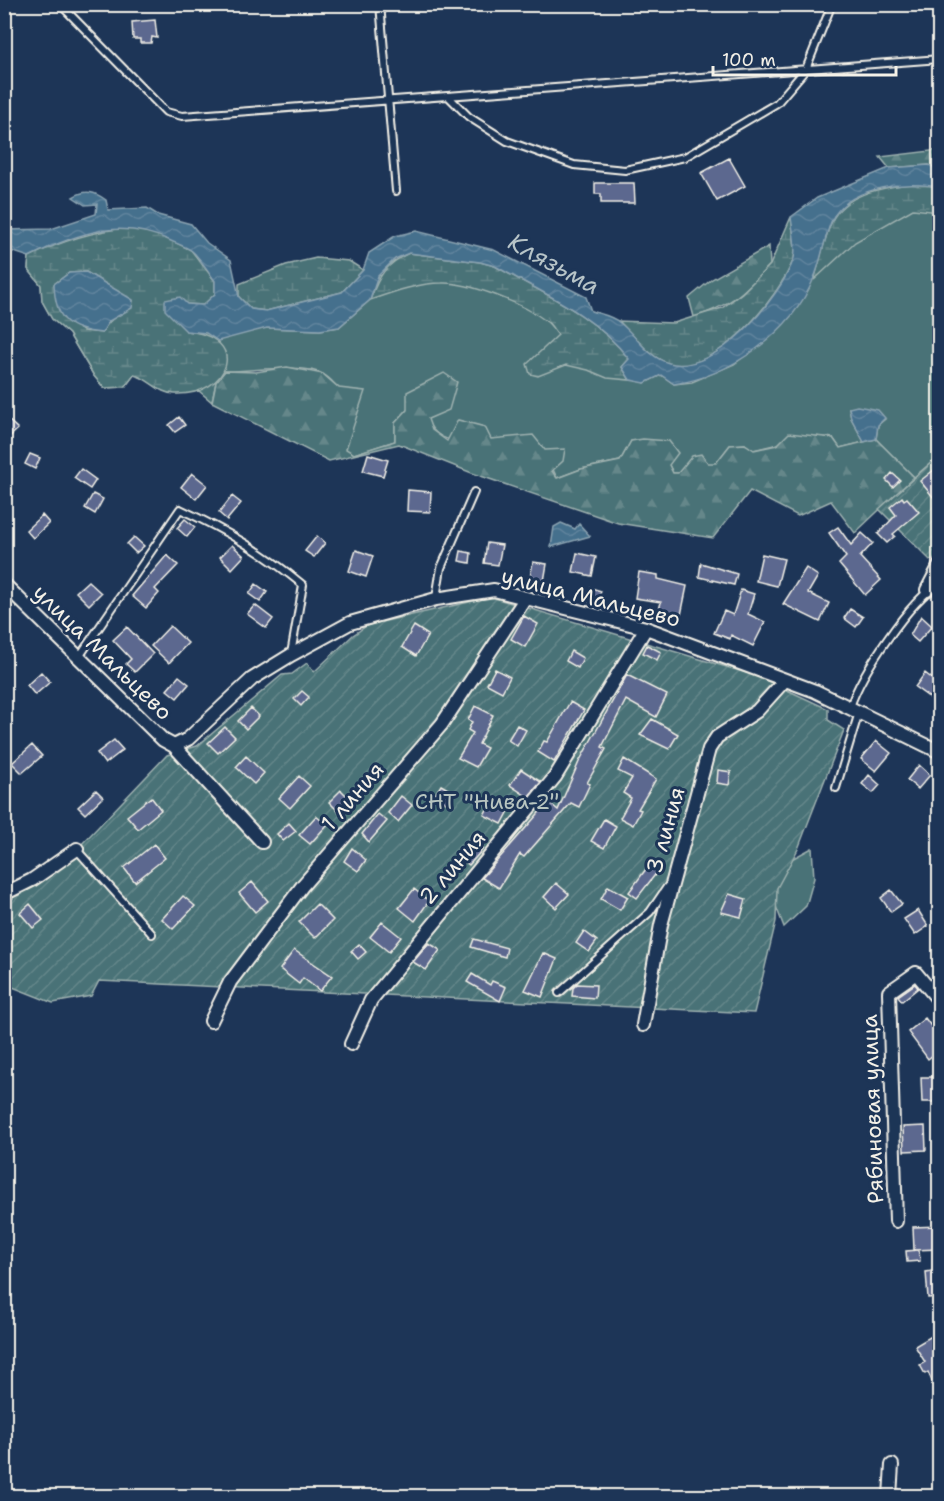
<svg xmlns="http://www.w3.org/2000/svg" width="944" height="1501" font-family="'Shantell Sans',sans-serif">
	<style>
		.green { fill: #4a7277; stroke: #9fb2b0; stroke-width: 1.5 }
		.forest { fill: url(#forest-firs); stroke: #9fb2b0; stroke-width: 1.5 }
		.wetland { fill: url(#wetland-marsh); stroke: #9fb2b0; stroke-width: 1.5; fill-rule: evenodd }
		.garden { fill: url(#garden-furrows); stroke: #9fb2b0; stroke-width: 1.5 }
		.water { fill: url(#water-waves); stroke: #8ba3b1; stroke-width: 1.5 }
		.building { fill: #5c678f; stroke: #f4f1e8; stroke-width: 1.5 }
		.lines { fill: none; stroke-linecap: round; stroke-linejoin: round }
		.lane-casing { stroke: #f4f1e8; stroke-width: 10 }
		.street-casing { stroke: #f4f1e8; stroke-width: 16 }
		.lane { stroke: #1d3557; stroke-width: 6 }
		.street { stroke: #1d3557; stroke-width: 12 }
		.labels { text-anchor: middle; stroke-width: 6; stroke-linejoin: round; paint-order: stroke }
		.street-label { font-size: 22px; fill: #f4f1e8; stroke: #1d3557 }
		.park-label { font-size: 22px; fill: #b8c5c0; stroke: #1d3557 }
		.water-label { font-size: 24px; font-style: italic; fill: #b7c4c8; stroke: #1d3557 }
	</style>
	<defs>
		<pattern id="forest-firs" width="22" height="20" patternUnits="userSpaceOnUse" patternTransform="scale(1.5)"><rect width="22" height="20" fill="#4a7277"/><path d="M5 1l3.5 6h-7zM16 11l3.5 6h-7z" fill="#65878a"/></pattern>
		<pattern id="wetland-marsh" width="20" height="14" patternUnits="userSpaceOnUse" patternTransform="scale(1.5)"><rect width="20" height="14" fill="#4a7277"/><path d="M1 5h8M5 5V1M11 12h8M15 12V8" fill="none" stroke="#65878a"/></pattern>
		<pattern id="garden-furrows" width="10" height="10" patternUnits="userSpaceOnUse" patternTransform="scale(1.5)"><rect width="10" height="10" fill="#4a7277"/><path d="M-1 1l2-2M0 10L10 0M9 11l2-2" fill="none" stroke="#65878a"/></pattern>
		<pattern id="water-waves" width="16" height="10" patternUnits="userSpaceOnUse" patternTransform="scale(1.5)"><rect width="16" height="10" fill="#456f8d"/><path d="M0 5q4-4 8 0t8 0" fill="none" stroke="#60849d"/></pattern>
	</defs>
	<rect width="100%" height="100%" fill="#1d3557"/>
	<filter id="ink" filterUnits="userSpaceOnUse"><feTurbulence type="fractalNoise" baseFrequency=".0167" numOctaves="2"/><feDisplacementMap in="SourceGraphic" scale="12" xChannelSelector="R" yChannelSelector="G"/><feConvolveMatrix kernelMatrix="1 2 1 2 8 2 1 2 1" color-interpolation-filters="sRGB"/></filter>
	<g filter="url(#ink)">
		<path class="green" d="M939,187V456L914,477L876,439L878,425L885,419L849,408L851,418L864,442L840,448L833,438L812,436L753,450L745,444L730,445L716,463L678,473H673L669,465L631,441L620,461L581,469L557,478L544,450C533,446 520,440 508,439C479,436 440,454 427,419L407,410L395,423V441L354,454L346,450L339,388C334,384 330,378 324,375C304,362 250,372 225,371L216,382L212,402L199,391C186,393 173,396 160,389C150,384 146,377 134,375L125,387L104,388L94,376L69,334L52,319L42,301L41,285L28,269L29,257L267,328L320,330L339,327L370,300L378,276L456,258L645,383L661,375L674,384L692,382L734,364L769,338L794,310L822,256Z
			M812,848L814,878L806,906L784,927L772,896L786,862Z"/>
		<path class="forest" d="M939,150V170L929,165L889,168L880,157Z
			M769,246L770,265C743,293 732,305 694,317L689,298L712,279Z
			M287,367L323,374L339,388L365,391L346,449L354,454L395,441V423L407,410V392L444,373L457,382L449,410L428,419L432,430L447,441L458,420L485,427L491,439L533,435L545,450L565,449L563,461L552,471L557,478L581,469L620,461L631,441L643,439L669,441L678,453L669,465L673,473H678L692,456L701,454L708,463H716L730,445L745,444L754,450L777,445L789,433L833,438L840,448L876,439L914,477L855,533L831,501L798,516L750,491L713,538L618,523L472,473L399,444L329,461L212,402L216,382L225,371L256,372Z"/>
		<path class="wetland" d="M915,183L939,187V212L913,209L855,242L814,280C820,262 825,233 834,217C850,191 888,187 915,183Z
			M791,217C792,228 797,247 794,258C781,295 713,380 667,363C648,356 633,335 619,321L674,323L722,308L742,293L770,265Z
			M128,228L160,235L191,250L215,281V294L203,305L187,304L186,331C251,337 230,396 175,394C159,394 149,378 134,375L125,387L104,388L94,376L69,334L52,319L42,301L41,285L28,269L29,257C61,241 92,231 128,228ZM86,272L133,301C123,312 107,320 102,333L83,331L63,318L54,284L69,273Z
			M409,253L480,262L495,266C544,294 594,314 629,359L622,367L630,380L607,378L588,370L566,365L538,376L530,374L527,364L558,335C554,331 551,324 546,321C524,304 469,282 442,283C418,283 393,292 370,300C379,276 385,264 409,253Z
			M316,258L349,261L363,270L342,292L266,311L251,309L239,297V284L286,265Z"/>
		<path class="garden" d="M939,456V557L930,560L879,509Z
			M491,597L757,676L828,709V720L844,730L798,849L777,888L776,921L754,1013L99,981L91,996L53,1003L5,984V899L80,846L167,755L197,746L282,675L292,674L307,663L314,672L353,635L368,625Z"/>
		<path class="water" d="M929,165L939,170V187C907,182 855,184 834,216C825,231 822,260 814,278C792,332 731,376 674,384L661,375L645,383L630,380L622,367L629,359C594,314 544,294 495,266L480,262L409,253L395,259L378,276L370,300L339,327L320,330L267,328L218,341L206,333L186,331L165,310V300L180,297L187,304L203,305L215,294V281C208,271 201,259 192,251C187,247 178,244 171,241C120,217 77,233 29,257L5,249V230L51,229L96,214L97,204L85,205L73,197C86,189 95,192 106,200L108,210L147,208L158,215L191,224L207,243L231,260L239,297L251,309L266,311L342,292L363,270L369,253L395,236L416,231L494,250L586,297L591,311C600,314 613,316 620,323C636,335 648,358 669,363C716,376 781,297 794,258C797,247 792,228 791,217L817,198L889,168Z
			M86,272L133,300L132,308L109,321L102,333C68,330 55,319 54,284L69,273Z
			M857,406L878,410L885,418L878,425L876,439L864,442L851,418L849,408Z
			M561,523L575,529L579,524L590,536L551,547L554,527Z"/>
		<path class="building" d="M155,20L157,38L152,37L151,43H140V39H133L132,22Z
			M729,158L745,186L717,201L701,173Z
			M595,183H634L635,203H601V194H595Z
			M4,416L18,429L4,442Z
			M179,417L185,425L175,432L169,425Z
			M30,454L40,458L35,469L25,464Z
			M368,454L388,460L383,476L363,471Z
			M939,466V504L920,481Z
			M81,469L96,480L90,489L74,478Z
			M192,473L207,485L196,499L181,487Z
			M892,473L900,480L893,487L886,480Z
			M408,490L431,492L430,512L407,511Z
			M93,494L103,499L95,514L85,508Z
			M232,496L241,503L227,520L219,513Z
			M902,497L904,500L907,498L919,512L893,534L895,536L887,543L878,534L896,515L890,507Z
			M42,515L49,523L33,538L26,530Z
			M185,519L195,527L187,537L177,528Z
			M838,527L851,545L862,533L873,543L860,557L881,580L865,595L839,564L846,557L829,533Z
			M317,536L325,543L314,557L305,551Z
			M134,537L144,546L136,553L127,544Z
			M487,543L502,545L498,565L484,563Z
			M232,545L244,556L232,569L220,557Z
			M356,550L373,556L366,577L349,571Z
			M461,551L471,553L470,563L459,561Z
			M577,553L596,557L592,576L573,572Z
			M762,554L784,559L777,586L756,581Z
			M167,555L178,565L155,589L159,593L146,608L132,596Z
			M533,562L547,564L544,581L530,578Z
			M701,563L737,574L734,585L699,577Z
			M806,568L818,576L808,593L829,603L820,622L783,604Z
			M639,572L658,575V579L687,586L681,615L659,610L661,602L635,598Z
			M88,581L101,593L89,605L76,592Z
			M256,584L267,592L260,602L249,594Z
			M591,588L601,591L597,604L587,601Z
			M741,590L754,594L748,614L765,622L753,646L731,635L730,639L714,633L724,611L733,615Z
			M255,605L273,619L266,628L247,614Z
			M850,609L863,617L856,627L844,618Z
			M524,616L538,624L525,647L511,639Z
			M921,616L932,626L918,642L910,635Z
			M170,626L188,643L169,663L151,646Z
			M414,626L428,635L416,656L402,647Z
			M127,627L153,654L135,672L126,664L131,659L113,640Z
			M647,645L661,652L657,660L643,653Z
			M571,651L583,658L578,668L566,661Z
			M495,669L510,677L502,692L487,684Z
			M41,672L50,682L35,695L27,685Z
			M925,673L939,684L930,698L915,687Z
			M627,675L667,695L656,717L626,700L602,747L606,749L587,783L590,784L579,807L571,803L524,857L520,854L499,888L482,878L544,807L542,806L546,800L558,810L579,762Z
			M179,676L189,684L177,698L167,690Z
			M302,691L309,697L301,706L294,699Z
			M570,702L584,710L554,762L538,752L544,741L547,742Z
			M475,706L493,715L479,744L487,748L476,767L458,758L473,733L468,730L472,722L468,720Z
			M251,708L259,716L246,729L238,721Z
			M652,719L678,734L669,749L640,735Z
			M517,725L526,730L517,746L508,740Z
			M225,727L235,737L218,753L208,743Z
			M114,740L123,750L105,764L97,753Z
			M876,741L891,753L876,771L861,759Z
			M32,745L42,756L22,773L12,763Z
			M246,756L264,773L254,784L236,767Z
			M624,759L656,779L638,809L641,810L633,825L620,818L631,798L623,793L632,778L618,771Z
			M919,765L930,775L918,789L907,780Z
			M521,769L541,782L528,797L510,785Z
			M718,770L731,772L729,785L717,783Z
			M869,775L880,785L873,793L862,784Z
			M299,776L310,786L290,808L279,798Z
			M441,785L453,792L446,803L434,796Z
			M96,790L103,797L85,814L78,807Z
			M341,790L353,802L341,814L329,802Z
			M401,796L412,805L398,822L388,813Z
			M151,797L161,810L138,829L127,816Z
			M493,799L510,809L502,824L484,815Z
			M378,814L387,821L369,842L362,834Z
			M316,816L327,825L310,844L299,835Z
			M604,819L616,826L604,848L591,841Z
			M289,823L296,831L283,841L277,834Z
			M471,838L483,849L469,865L456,855Z
			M154,844L165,858L135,882L124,868Z
			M352,848L366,860L358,871L344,861Z
			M649,865L658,871L637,898L629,892Z
			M252,882L268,901L255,912L239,893Z
			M556,883L569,894L556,908L544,897Z
			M608,886L628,897L620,910L601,899Z
			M414,889L429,901L415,921L399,908Z
			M891,890L902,904L891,912L881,898Z
			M729,894L746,899L741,917L721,912Z
			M183,896L195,906L173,929L162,919Z
			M30,904L43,920L33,928L20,913Z
			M317,904L333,920L315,938L299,922Z
			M918,910L928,926L915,935L904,919Z
			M382,922L401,937L389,952L370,937Z
			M584,931L597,941L589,952L576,943Z
			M474,939L507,948L505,957L471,947Z
			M429,943L440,950L426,970L413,962Z
			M359,944L366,952L358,959L351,951Z
			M294,950L332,976L320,991L303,978L299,984L280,969Z
			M543,953L557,959L542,997L525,990Z
			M472,974L490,985L492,981L506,987L500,1001L467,982Z
			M577,984L596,985L595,998L572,996L573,988Z
			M915,984L918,988L902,1001L898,996Z
			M925,1018L939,1037V1050L928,1059L908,1032Z
			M921,1077H939V1102H922Z
			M925,1126L926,1150L904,1151L903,1127Z
			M939,1226V1249L914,1250L913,1227Z
			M919,1250L920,1261L907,1262L906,1251Z
			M939,1270V1297L928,1298L926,1272Z
			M935,1334L939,1342V1397L928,1372L925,1374L920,1365L925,1362L915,1346Z"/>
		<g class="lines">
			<g class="lane-casing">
				<path id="lane" d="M60,4L166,112L182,116L940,59
					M380,4L396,191
					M449,97L469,117L507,141L574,165L625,170L685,157L777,103L806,69L832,4
					M436,598L441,568L474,492
					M79,657L180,509C227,531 263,552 303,585L291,654
					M850,707C861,674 909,600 940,583
					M836,788L859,712
					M77,850L152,934
					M559,993L650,912L667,887"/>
			</g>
			<g class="street-casing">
				<path id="street" d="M4,584L163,740L174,746L262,842
					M927,590L940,565
					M174,746L188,739L252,679L291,655L350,623L436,599L494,590L646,628L815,691L940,752
					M4,894L32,880L77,849
					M211,1021L230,982L303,885L442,724L525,599
					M643,1025L661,925L709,749L717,737L757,711L785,680
					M351,1044L371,1000L555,777L646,628
					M896,1221L889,992L916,973L940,1002
					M890,1496L892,1465"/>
			</g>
			<use href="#lane" class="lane"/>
			<use href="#street" class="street"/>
		</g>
	</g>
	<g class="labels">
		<g class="street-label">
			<text transform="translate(591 597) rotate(14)" y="8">улица Мальцево</text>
			<text transform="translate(103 652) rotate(44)" y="8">улица Мальцево</text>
			<text transform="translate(352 796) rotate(-49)" y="8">1 линия</text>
			<text transform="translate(665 830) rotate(-74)" y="8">3 линия</text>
			<text transform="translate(452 867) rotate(-50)" y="8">2 линия</text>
			<text transform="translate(872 1109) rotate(-92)" y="8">Рябиновая улица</text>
		</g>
		<g class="park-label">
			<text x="487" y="809">СНТ "Нива-2"</text>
		</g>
		<g class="water-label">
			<text transform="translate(554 264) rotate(29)" y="8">Клязьма</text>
		</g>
	</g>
	<rect width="944" height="1501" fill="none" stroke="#1d3557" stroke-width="24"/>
	<rect x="12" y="12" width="920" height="1477" fill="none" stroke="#f4f1e8" stroke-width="2" filter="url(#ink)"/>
	<path d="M713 66v9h183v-9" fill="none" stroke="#f4f1e8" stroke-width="3"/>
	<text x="722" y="66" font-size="18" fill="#f4f1e8" stroke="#1d3557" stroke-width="4.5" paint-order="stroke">100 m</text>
</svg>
